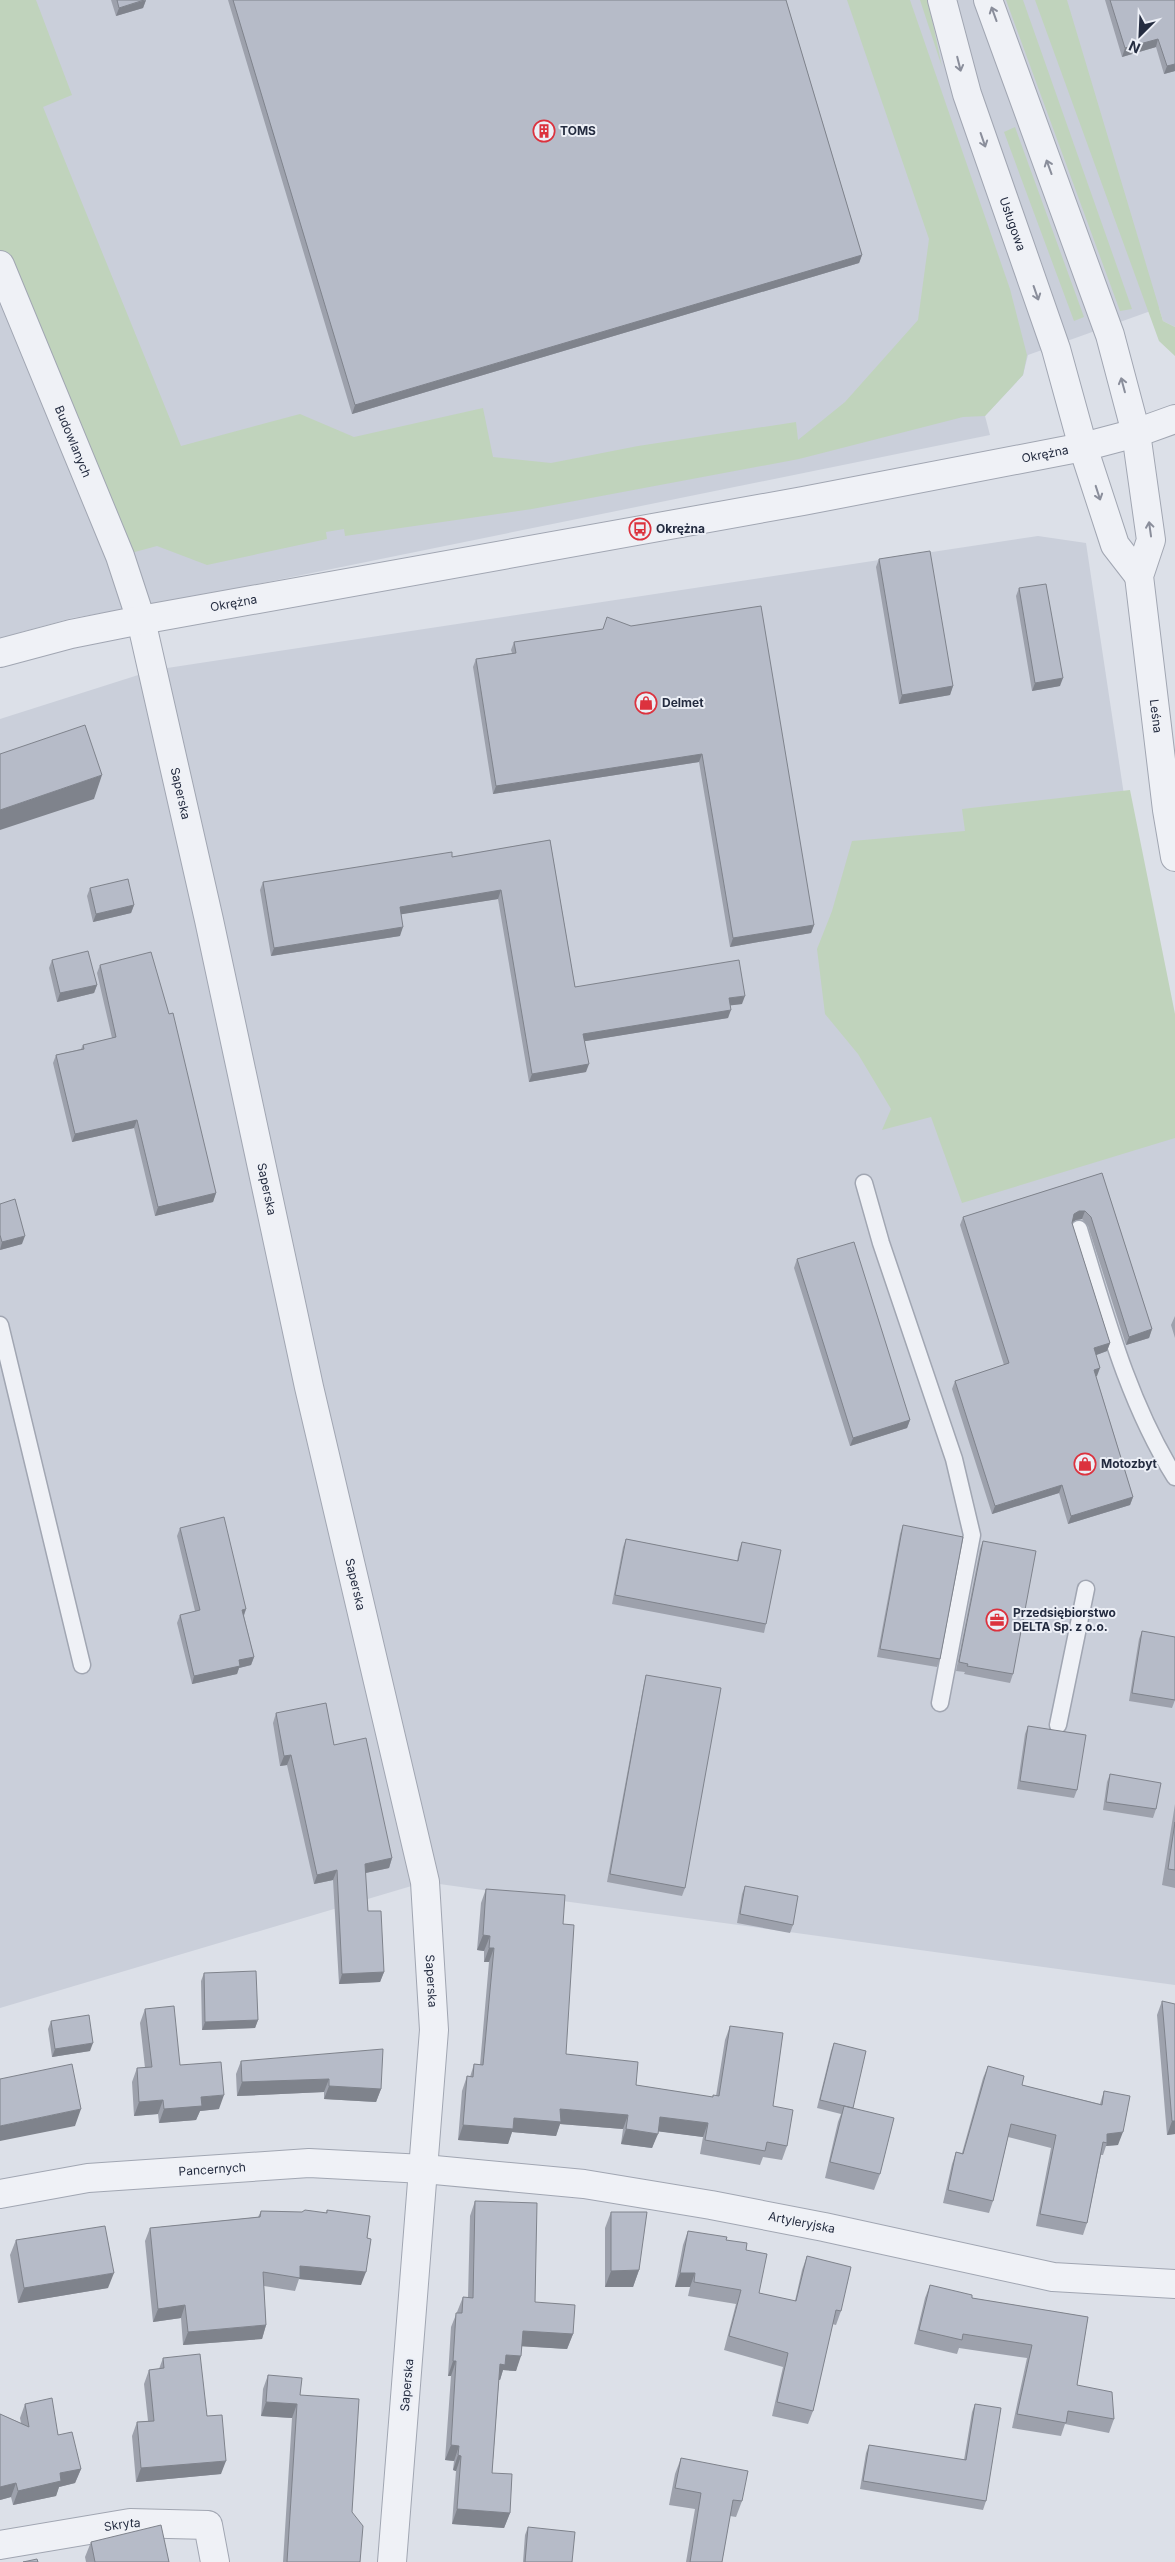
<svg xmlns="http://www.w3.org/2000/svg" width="1175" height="2562" font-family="Inter,sans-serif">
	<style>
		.built { fill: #cacfda }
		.green { fill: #c0d3bc }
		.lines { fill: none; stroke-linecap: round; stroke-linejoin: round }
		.service-casing { stroke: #a1a6b2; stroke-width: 19 }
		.minor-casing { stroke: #a1a6b2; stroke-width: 30 }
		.tertiary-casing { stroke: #a1a6b2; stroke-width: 30 }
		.service { stroke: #eff1f6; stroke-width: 16 }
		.minor { stroke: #eff1f6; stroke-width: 28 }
		.tertiary { stroke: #eff1f6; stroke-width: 28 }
		.wall { fill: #9da1ac }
		.shaded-wall { fill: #7f838c }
		.building { fill: #b6bbc8; stroke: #7f838c }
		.oneway { stroke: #8a8e9b }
		.labels { text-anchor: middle; stroke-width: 4; stroke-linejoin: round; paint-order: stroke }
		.poi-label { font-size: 12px; font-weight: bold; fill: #242c40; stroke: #eceff6; text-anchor: start }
		.street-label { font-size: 12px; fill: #242c40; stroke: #eceff6 }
	</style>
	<rect width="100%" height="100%" fill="#dce0e8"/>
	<path class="built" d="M0,0H1175V327L1163,321L1159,308L1028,355L1023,375L985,416L990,435L169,602L72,618L0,638Z
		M1038,536L1086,543L1159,1027L1175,1070V1985L425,1882L0,2008V719L154,670Z"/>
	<path class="green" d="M0,0H36L72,95L43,107L181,446L300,414L354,437L483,408L493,457L551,463L638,446L796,422L798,440L845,402L918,320L929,239L847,0H910L1010,289L1027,355L1023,375L985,416L963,417L799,459L532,509L345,536L344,529L326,532L327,539L207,565L157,546L120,556L0,265Z
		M920,0H928L942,67Z
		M1006,0H1023L1132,309L1120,311Z
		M1035,0H1067L1163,321L1175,327V356L1159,341Z
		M1015,127L1084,317L1074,321L1004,132Z
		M1130,790L1175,1014V1138L962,1203L931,1117L882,1130L891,1109L858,1054L825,1014L817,949L832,911L852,841L965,831L962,809Z"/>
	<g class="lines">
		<g class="service-casing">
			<path id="service" d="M864,1183L881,1243L954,1459L972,1535L940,1703
				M1079,1229C1105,1314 1128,1402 1175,1477
				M0,1325L82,1665
				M1058,1725L1086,1589"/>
		</g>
		<g class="minor-casing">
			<g id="minor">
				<path id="s1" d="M0,265L120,556L141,620L209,920L309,1387L425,1882L434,2030L392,2562"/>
				<path d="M1136,433L1175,419"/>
				<path id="s2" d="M0,2194L88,2178L309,2163L424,2169L584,2184L711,2205L824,2227L1053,2277L1175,2284"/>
				<path id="s3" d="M0,2545L130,2523L208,2525L215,2562"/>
			</g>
		</g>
		<g class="tertiary-casing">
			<g id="tertiary">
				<path id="s4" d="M942,0L967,94L1056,349L1083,447L1115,545L1139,576"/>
				<path id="s5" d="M988,0L1110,335L1136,433L1151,540L1139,576L1167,810L1175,857"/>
				<path id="s6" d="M0,653L71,634L141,620L803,501L1083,447L1136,433"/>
			</g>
		</g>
		<use href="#service" class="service"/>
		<use href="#minor" class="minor"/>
		<use href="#tertiary" class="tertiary"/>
	</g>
	<path class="wall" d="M111,0H146L143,8L116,16Z
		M228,0H786L862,255L859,263L352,414Z
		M1105,0H1175V71L1164,74L1156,47L1122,57Z
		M879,559L953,686L950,695L899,704L876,567Z
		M1019,588L1060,686L1032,691L1016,596Z
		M631,626L814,925L811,933L730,947L699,762L493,794L473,667L476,659L512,653L511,650L514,642Z
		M550,840L575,987L742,1004L730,1005L728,1018L585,1041L586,1072L529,1082L498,899L401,914L400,936L271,956L260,890L263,882L452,857Z
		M90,888L134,905L131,913L93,922L87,896Z
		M52,960L97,985L94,993L57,1002L49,968Z
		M100,965L216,1193L213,1202L155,1216L134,1128L72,1142L53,1063L56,1055L81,1049L83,1045L112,1038L97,973Z
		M1102,1173L1152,1329L1149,1338L1126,1345L1088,1226L1082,1219L1076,1220L1073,1222L1072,1223L1110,1343L1107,1351L1096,1355L1097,1376H1096L1133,1497L1130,1505L1068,1524L1059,1493L992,1514L952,1389L955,1381L1004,1365L960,1225L963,1217Z
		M0,1204L22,1244L0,1250Z
		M797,1259L910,1420L907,1428L850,1446L794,1268Z
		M1175,1316V1338L1171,1325Z
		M903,1525L940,1659L937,1667L877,1657L900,1534Z
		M180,1528L246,1609L244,1616L254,1657L251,1665L239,1668L237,1674L192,1684L177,1623L180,1615L195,1611L177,1536Z
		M626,1539L737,1561L739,1550L742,1542L766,1624L764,1633L612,1604L623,1547Z
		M983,1541L1013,1674L1010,1683L964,1674L965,1672L956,1671L980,1549Z
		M1142,1631L1175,1700L1172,1708L1129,1701L1139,1639Z
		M646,1675L685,1888L682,1896L607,1882L644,1683Z
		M276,1713L334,1745L392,1858L389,1868L365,1873L368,1911L384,1972L380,1982L339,1984L333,1880L314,1884L287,1765L280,1766L273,1723Z
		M1028,1726L1077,1790L1074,1798L1017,1789L1025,1734Z
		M1110,1774L1156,1809L1153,1818L1103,1810L1107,1782Z
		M1175,1804V1888L1162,1885Z
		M745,1886L793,1925L790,1933L737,1923L742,1894Z
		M486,1889L563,1924L566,2054L636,2085L712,2097L716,2096L725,2040L730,2026L773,2106L787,2146L782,2160L763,2157L760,2165L700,2154L703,2137L658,2131L652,2148L621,2144L623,2129L560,2124L556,2136L512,2132L508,2144L458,2140L462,2091L467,2076L470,2077L474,2064L480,2065L489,1962H484V1951L477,1950L481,1903Z
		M204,1973L258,2020L255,2028L202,2030L201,1981Z
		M1162,2001L1175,2134L1167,2135L1157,2015Z
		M145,2009L180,2065L219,2109L200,2111L196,2120L159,2123L158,2114L134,2116L132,2082L137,2068H145L140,2023Z
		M51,2021L90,2051L52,2057L48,2029Z
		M834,2043L853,2108L880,2174L874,2190L825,2178L838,2122L841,2114L817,2108L831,2051Z
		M241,2061L381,2089L376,2102L324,2099V2092L237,2096L236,2074Z
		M988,2066L1022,2085L1100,2104L1104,2091L1118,2145L1106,2146L1103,2155H1101L1087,2223L1083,2235L1036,2226L1051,2148L1008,2137L993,2201L989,2213L943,2203L952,2164L956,2152L962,2153L983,2078Z
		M475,2201L535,2302L573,2334L567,2349L522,2346L516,2371L503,2370L500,2380H499L492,2473L510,2513L504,2528L452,2524L456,2471L453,2470L454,2461L445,2460L451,2376H448L451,2327L463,2297L468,2298L470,2216Z
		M327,2210L367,2238L361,2285L299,2279L295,2291L264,2286L266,2325L262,2339L183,2345L181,2318L153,2322L145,2241L150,2228L258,2217L261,2211L326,2213Z
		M611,2212L639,2270L633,2287H605V2228Z
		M688,2231L726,2240L746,2250L759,2293L795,2301L802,2270L807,2256L841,2311L836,2325L832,2324L813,2411L808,2424L772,2416L783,2367L724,2350L736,2304L688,2296L690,2287H675L683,2245Z
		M16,2240L108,2288L18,2303L10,2255Z
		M930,2285L972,2298L1088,2317L1077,2385L1114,2419L1109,2433L1065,2424L1061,2436L1012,2428L1027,2358L959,2348L957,2354L914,2344L925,2298Z
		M163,2358L207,2416L221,2474L136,2482L132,2436L137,2422L148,2421L144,2384L149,2370L159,2369Z
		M268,2375L300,2395L352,2512L360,2562H283L292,2418L261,2416L263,2389Z
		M25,2404L58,2435L81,2469L75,2483L59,2487L56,2496L13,2505L11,2497L0,2500V2414L21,2423L20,2418Z
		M975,2404L986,2501L983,2510L860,2489L866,2453L869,2445L964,2460L972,2412Z
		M681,2458L742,2501L736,2517L730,2516L722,2562H686L695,2509L669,2505L675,2474Z
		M528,2527L572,2562H523L525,2535Z
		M91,2542L169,2562H86L85,2557Z"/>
	<path class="shaded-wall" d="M146,0L143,8L116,16L119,8Z
		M1158,39L1156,47L1122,57L1125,48Z
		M1175,64V71L1164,74L1167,66Z
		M862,255L859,263L352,414L355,405Z
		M1063,678L1060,686L1032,691L1035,683Z
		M953,686L950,695L899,704L902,695Z
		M702,754L699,762L493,794L496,786Z
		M102,775L94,799L0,830V810Z
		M501,890L498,899L397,915L400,907Z
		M134,905L131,913L93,922L96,914Z
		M814,925L811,933L730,947L733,938Z
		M403,927L400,936L271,956L274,948Z
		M97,985L94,993L57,1002L60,993Z
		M745,996L742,1004L726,1006L729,998Z
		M731,1010L728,1018L580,1042L583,1034Z
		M589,1064L586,1072L529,1082L532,1074Z
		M137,1120L134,1128L72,1142L75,1134Z
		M216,1193L213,1202L155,1216L158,1207Z
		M1079,1211H1085L1082,1219L1076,1220L1071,1223L1074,1214Z
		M25,1236L22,1244L0,1250L2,1242Z
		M1152,1329L1149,1338L1126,1345L1129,1337Z
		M1110,1343L1107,1351L1091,1357L1094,1348Z
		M1100,1368L1097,1376L1091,1378L1094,1370Z
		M910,1420L907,1428L850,1446L853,1438Z
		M1062,1485L1059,1493L992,1514L995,1506Z
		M1133,1497L1130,1505L1068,1524L1071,1516Z
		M246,1609L243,1617L242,1610Z
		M254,1657L251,1665L239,1668L237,1674L192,1684L194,1676L239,1660Z
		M291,1755L287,1765L280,1766L284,1756Z
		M392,1858L389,1868L361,1874L365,1864Z
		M337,1870L333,1880L314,1884L317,1875Z
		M483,1935L490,1936L484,1951L477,1950Z
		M489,1948H494L489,1962H484Z
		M384,1972L380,1982L339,1984L342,1974Z
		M258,2020L255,2028L202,2030L205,2022Z
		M93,2043L90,2051L52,2057L55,2049Z
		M329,2079L324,2092L237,2096L242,2082Z
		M329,2086L381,2089L376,2102L324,2099Z
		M224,2095L219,2109L200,2111L196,2120L159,2123L164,2109L201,2097Z
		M163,2100L158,2114L134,2116L139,2102Z
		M81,2109L75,2126L0,2141V2126Z
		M560,2109L628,2115L623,2129L560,2124L556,2136L512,2132L508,2144L458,2140L463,2125L514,2118Z
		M660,2117L708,2123L703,2137L655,2131Z
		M1172,2121H1175V2134L1167,2135Z
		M626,2129L658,2134L652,2148L621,2144Z
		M1123,2132L1118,2145L1106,2146L1107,2143V2134Z
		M300,2266L366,2272L361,2285L299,2279Z
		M639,2270L633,2287H605L611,2271Z
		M114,2273L108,2288L18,2303L24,2288Z
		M680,2273H695L690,2287H675Z
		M185,2305L181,2318L153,2322L158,2309Z
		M266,2325L262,2339L183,2345L188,2332Z
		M523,2331L573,2334L567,2349L517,2346Z
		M506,2355L521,2356L516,2371L503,2370L500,2380L494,2379L500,2364Z
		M453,2361H456L451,2376H448Z
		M266,2402L297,2404L292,2418L261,2416Z
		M451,2445L459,2446L454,2461L445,2460Z
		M458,2455L461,2456L456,2471L453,2470Z
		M226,2461L221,2474L136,2482L141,2468Z
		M81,2469L75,2483L59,2487L56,2496L13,2505L18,2491L60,2473Z
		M16,2483L11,2497L0,2500V2487Z
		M457,2509L510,2513L504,2528L452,2524Z"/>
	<path class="building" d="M117,0H144L119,8Z
		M233,0H786L862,255L355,405Z
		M1110,0H1175V64L1167,66L1158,39L1125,48Z
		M930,551L953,686L902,695L879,559Z
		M1046,584L1063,678L1035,683L1019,588Z
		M761,606L814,925L733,938L702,754L496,786L476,659L516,653L514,642L603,629L607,617L631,626Z
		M85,725L102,775L0,810V754Z
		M550,840L575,987L739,960L745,996L729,998L731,1010L583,1034L589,1064L532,1074L501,890L400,907L403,927L274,948L263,882L452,852V857Z
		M128,879L134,905L96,914L90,888Z
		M88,951L97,985L60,993L52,960Z
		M151,952L169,1014L173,1013L216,1193L158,1207L137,1120L75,1134L56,1055L84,1049L83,1045L116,1037L100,965Z
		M1102,1173L1152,1329L1129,1337L1091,1217L1085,1211H1079L1074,1214L1072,1223L1110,1343L1094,1348L1100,1368L1094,1370L1133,1497L1071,1516L1062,1485L995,1506L955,1381L1009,1363L963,1217Z
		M15,1199L25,1236L2,1242L0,1235V1204Z
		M854,1242L910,1420L853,1438L797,1259Z
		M224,1517L246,1609L242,1610L254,1657L239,1660L240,1666L194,1676L180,1615L200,1610L180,1528Z
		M903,1525L963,1537L940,1659L880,1649Z
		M626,1539L738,1561L742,1542L781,1550L766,1624L615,1595Z
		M983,1541L1036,1551L1013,1674L967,1666L968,1664L959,1662Z
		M1142,1631L1175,1637V1700L1132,1693Z
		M646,1675L721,1688L685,1888L610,1874Z
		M326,1703L334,1745L366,1738L392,1858L365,1864L368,1911H381L384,1972L342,1974L337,1870L317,1875L291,1755L284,1756L276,1713Z
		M1028,1726L1086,1735L1077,1790L1020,1781Z
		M1110,1774L1161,1783L1156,1809L1106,1802Z
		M1175,1822V1870L1168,1869Z
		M745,1886L798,1896L793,1925L740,1914Z
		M486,1889L565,1895L563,1924L574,1925L566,2054L638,2062L636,2085L713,2097V2095L719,2096L730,2026L783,2033L773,2106L793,2110L787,2146L767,2142L765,2151L705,2140L708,2123L660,2117L658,2134L626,2129L628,2115L560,2109L561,2122L514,2118L513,2129L463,2125L467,2076L473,2077L474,2064L483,2065L494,1948H489L490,1936L483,1935Z
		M256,1971L258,2020L205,2022L204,1973Z
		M1162,2001L1175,2004V2121H1172Z
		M174,2006L180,2065L221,2062L224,2095L201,2097L202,2106L164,2109L163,2100L139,2102L137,2068L152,2067L145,2009Z
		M89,2015L93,2043L55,2049L51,2021Z
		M834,2043L866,2051L853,2108L820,2100Z
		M383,2049L381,2089L329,2086V2079L242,2082L241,2061Z
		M72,2064L81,2109L0,2126V2079Z
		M988,2066L1024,2076L1022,2085L1102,2105L1104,2091L1130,2096L1123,2132L1107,2134V2143L1103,2142L1087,2223L1040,2214L1056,2135L1011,2124L993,2201L948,2190L956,2152L963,2154Z
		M844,2106L894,2118L880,2174L830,2162Z
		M475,2201L537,2203L535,2302L575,2305L573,2334L523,2331L521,2356L506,2355L505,2365L500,2364L492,2473L512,2474L510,2513L457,2509L461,2456L458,2455L459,2446L451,2445L456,2361H453L456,2313H462L463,2297L473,2298Z
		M305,2210L327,2213V2210L370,2216L367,2238L371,2239L366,2272L300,2266V2278L263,2272L266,2325L188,2332L185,2305L158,2309L150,2228L260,2217L261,2211L302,2212Z
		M611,2212H647L639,2270L611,2271Z
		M105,2226L114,2273L24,2288L16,2240Z
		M688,2231L727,2237L726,2240L747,2243L746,2250L767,2254L759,2293L796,2301L807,2256L851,2267L841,2311L836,2310L813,2411L777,2402L788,2353L729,2336L741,2290L694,2282L695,2273H680Z
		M930,2285L972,2295V2298L1088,2317L1077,2385L1112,2392L1114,2419L1068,2411L1066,2423L1017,2414L1032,2345L963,2334L962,2340L919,2330Z
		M200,2354L207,2416L222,2415L226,2461L141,2468L137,2422L154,2421L149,2370L164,2368L163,2358Z
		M268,2375L302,2378L300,2395L359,2399L352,2512L363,2526L360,2562H287L297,2404L266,2402Z
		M52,2398L58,2435L72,2432L81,2469L60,2473L61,2481L18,2491L16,2483L0,2487V2414L29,2427L25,2404Z
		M975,2404L1001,2408L986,2501L863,2481L869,2445L966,2460Z
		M681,2458L748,2471L742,2501L733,2500L722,2562H690L701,2493L675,2488Z
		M161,2525L169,2562H95L91,2542Z
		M528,2527L575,2532L572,2562H525Z
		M37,2559L38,2562H23Z"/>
	<defs><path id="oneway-shaft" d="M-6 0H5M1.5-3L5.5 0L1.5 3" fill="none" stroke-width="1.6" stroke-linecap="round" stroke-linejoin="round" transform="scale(1.25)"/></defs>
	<g class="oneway">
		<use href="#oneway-shaft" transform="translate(994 14) rotate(-110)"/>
		<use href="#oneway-shaft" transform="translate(959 64) rotate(76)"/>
		<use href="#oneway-shaft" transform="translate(983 140) rotate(71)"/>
		<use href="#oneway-shaft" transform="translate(1049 167) rotate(-110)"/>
		<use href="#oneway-shaft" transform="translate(1036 293) rotate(71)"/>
		<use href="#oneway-shaft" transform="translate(1123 385) rotate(-105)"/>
		<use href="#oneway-shaft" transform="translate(1098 493) rotate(72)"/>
		<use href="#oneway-shaft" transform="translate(1150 529) rotate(-98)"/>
	</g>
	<defs>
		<g id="building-ring" transform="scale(1.125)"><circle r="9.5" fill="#eceff6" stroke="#dc323e" stroke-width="1.5"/><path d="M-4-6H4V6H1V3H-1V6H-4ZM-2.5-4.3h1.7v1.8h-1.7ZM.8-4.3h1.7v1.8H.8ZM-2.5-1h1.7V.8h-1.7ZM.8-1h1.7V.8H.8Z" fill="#dc323e"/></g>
		<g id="bus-ring" transform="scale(1.125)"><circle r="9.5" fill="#eceff6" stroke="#dc323e" stroke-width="1.5"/><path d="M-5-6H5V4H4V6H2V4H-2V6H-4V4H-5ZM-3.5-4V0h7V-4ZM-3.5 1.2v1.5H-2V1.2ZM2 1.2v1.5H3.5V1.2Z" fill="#dc323e"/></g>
		<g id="shop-ring" transform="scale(1.125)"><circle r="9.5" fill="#eceff6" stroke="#dc323e" stroke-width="1.5"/><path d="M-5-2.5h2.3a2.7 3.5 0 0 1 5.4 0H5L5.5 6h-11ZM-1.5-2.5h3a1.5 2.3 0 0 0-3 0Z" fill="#dc323e"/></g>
		<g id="office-ring" transform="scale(1.125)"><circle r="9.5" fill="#eceff6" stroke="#dc323e" stroke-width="1.5"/><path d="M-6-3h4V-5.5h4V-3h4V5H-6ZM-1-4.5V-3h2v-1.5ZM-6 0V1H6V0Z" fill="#dc323e"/></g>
	</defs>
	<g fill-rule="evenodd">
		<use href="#building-ring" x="544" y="131"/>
		<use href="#bus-ring" x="640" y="529"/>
		<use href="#shop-ring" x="646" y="703"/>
		<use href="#shop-ring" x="1085" y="1464"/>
		<use href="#office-ring" x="997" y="1620"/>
	</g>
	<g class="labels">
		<g class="poi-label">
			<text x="560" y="135">TOMS</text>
			<text x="656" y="533">Okrężna</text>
			<text x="662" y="707">Delmet</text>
			<text x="1101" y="1468">Motozbyt</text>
			<text x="1013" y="1617">Przedsiębiorstwo<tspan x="1013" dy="14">DELTA Sp. z o.o.</tspan></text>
		</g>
		<g class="street-label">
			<text dy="4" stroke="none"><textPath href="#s4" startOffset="235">Usługowa</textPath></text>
			<text dy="4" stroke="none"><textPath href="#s1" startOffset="191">Budowlanych</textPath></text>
			<text dy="4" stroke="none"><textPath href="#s6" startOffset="1064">Okrężna</textPath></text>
			<text dy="4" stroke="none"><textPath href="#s6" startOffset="239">Okrężna</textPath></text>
			<text dy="4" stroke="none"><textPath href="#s5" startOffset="745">Leśna</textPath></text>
			<text dy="4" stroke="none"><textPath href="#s1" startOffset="560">Saperska</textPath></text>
			<text dy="4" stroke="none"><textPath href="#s1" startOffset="965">Saperska</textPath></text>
			<text dy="4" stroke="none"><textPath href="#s1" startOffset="1370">Saperska</textPath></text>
			<text dy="4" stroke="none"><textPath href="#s1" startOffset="1775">Saperska</textPath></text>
			<text dy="4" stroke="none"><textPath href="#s2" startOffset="214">Pancernych</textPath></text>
			<text dy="4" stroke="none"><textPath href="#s2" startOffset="808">Artyleryjska</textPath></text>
			<text transform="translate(407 2385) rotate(-85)" y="4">Saperska</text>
			<text dy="4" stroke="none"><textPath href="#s3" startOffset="124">Skryta</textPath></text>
		</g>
	</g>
	<g transform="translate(1140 35) rotate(204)" stroke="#eceff6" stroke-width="4" paint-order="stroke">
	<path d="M0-4L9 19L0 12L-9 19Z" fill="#242c40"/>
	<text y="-8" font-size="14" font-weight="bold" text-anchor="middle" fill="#242c40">N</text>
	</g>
</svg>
